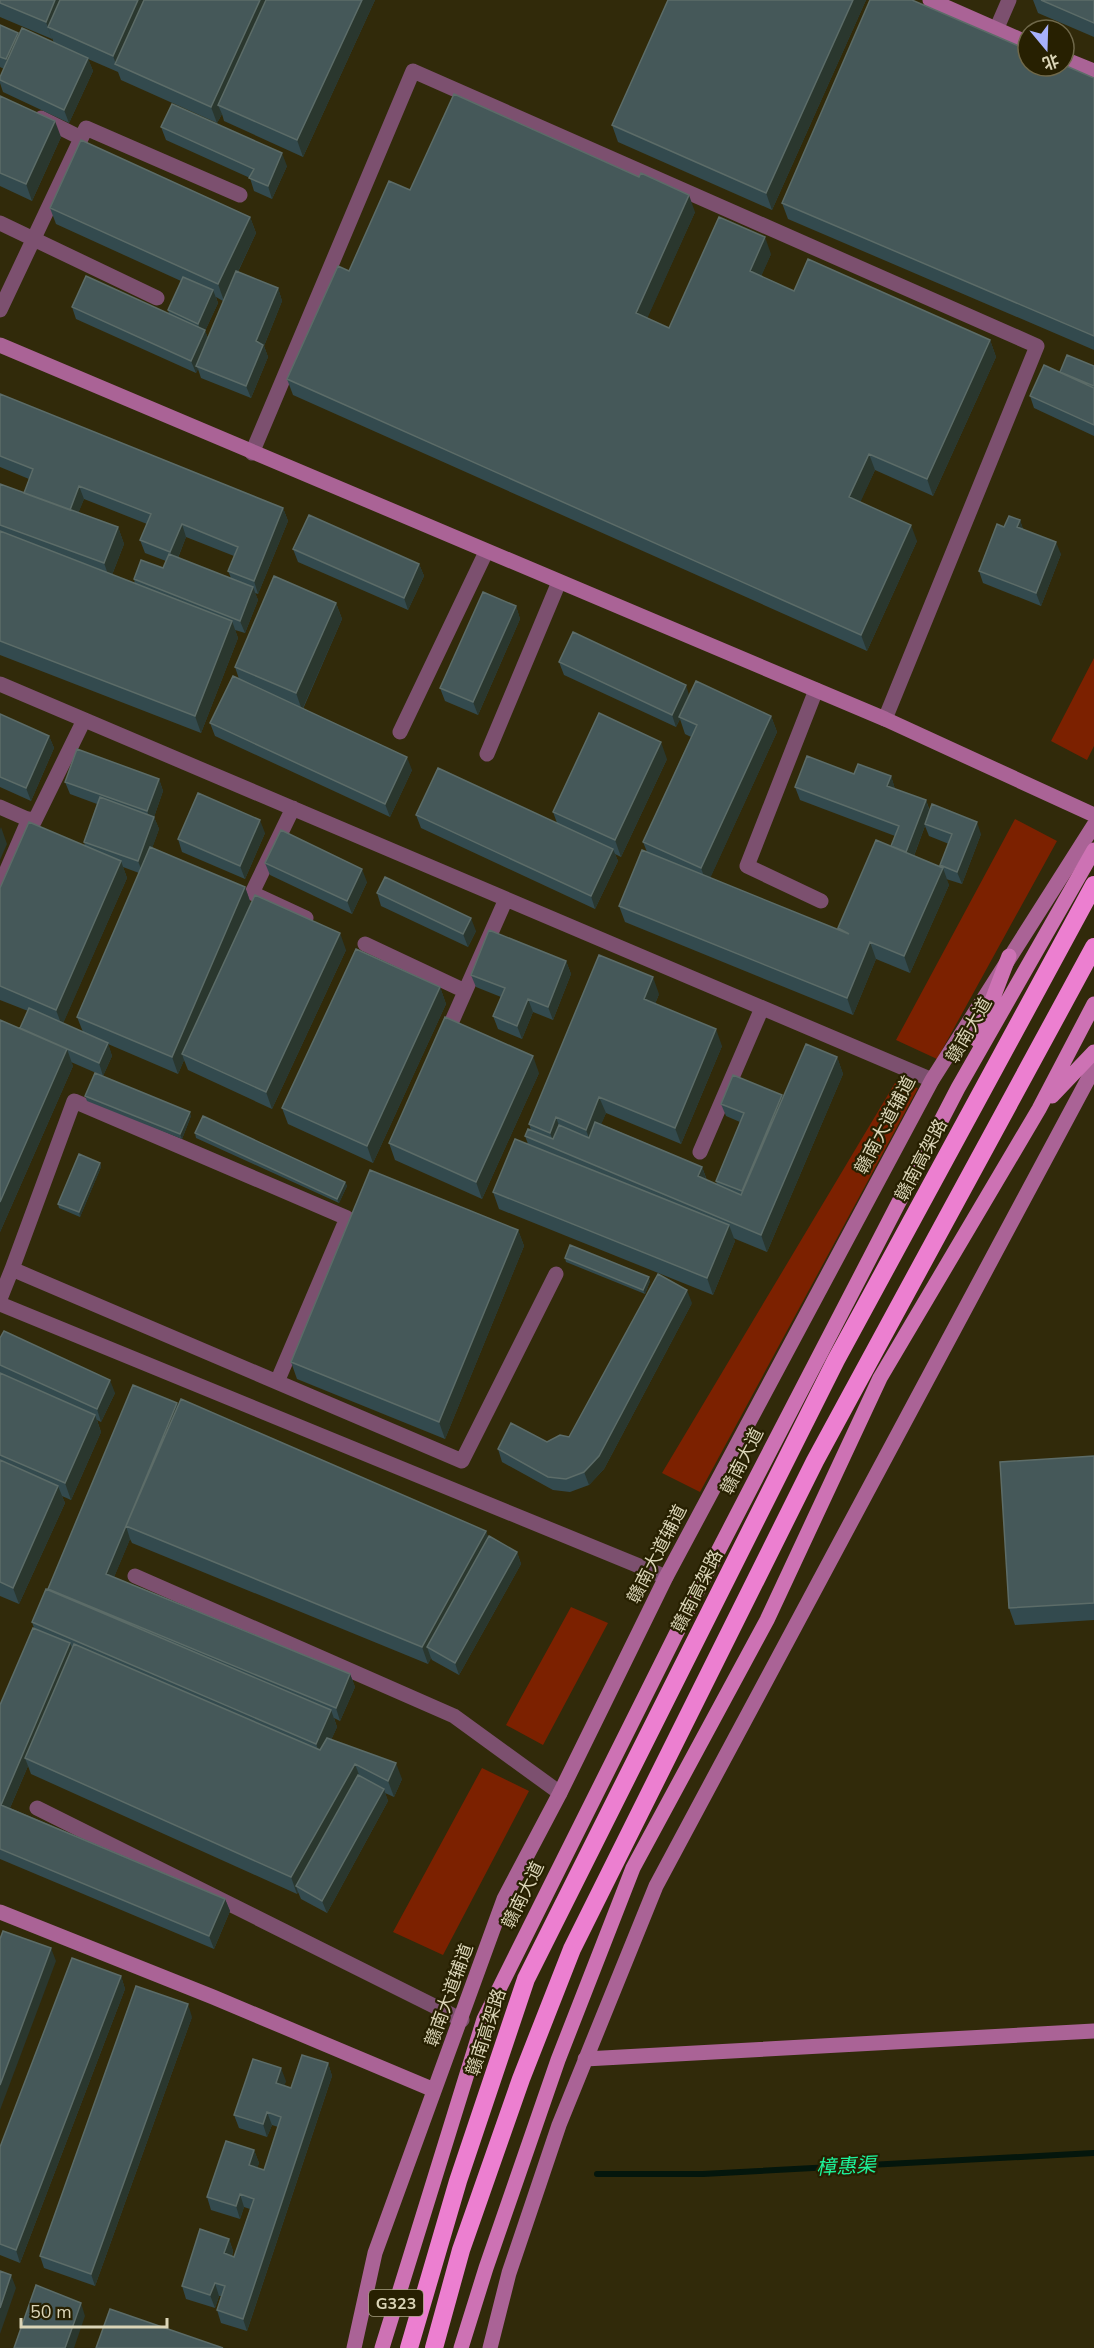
<svg xmlns="http://www.w3.org/2000/svg" width="1094" height="2348" font-family="'Nunito Sans','Noto Sans SC',sans-serif">
	<style>
		.green { fill: #7c2100 }
		.lines { fill: none; stroke-linecap: round; stroke-linejoin: round }
		.stream { stroke: #04160c; stroke-width: 6 }
		.street { stroke: #7c506f; stroke-width: 15 }
		.secondary { stroke: #aa6396; stroke-width: 15 }
		.primary { stroke: #cd72b4; stroke-width: 15 }
		.highway { stroke: #ec7fd0; stroke-width: 18 }
		.wall { fill: #334a4e; fill-rule: evenodd }
		.shaded-wall { fill: #2a372e }
		.building { fill: #455859; stroke: #5c6c68; stroke-width: 1.5 }
		.labels { text-anchor: middle; stroke-width: 4.5; stroke-linejoin: round; paint-order: stroke }
		.shield { fill: #272001; stroke: #a59f80; stroke-width: 1.5 }
		.shield-label { font-size: 16px; font-weight: bold; fill: #dbd5b7 }
		.street-label { font-size: 18px; fill: #dbd5b7; stroke: #272001 }
		.water-label { font-size: 20px; font-style: italic; fill: #1df39b; stroke: #272001 }
	</style>
	<rect width="100%" height="100%" fill="#312a0a"/>
	<path class="green" d="M1094,658V746L1087,760L1051,741Z
		M1015,819L1057,841L937,1059L896,1040Z
		M895,1083L918,1088L700,1492L662,1473Z
		M571,1607L608,1623L543,1745L506,1725Z
		M482,1768L529,1791L443,1955L393,1932Z"/>
	<g class="lines">
		<path class="stream" d="M597,2174H703L1094,2153"/>
		<path class="street" d="M996,30L1009,0
			M41,118L81,138
			M0,223L157,298
			M0,310L86,128L240,195
			M252,453L413,71L1037,346L885,719
			M0,684L932,1080
			M816,690L747,866L821,901
			M400,732L486,552
			M487,754L559,582
			M0,807L34,822L84,720
			M293,808L252,893L306,918
			M0,886L29,819
			M365,944L465,991
			M452,1021L506,899
			M700,1152L762,1008
			M12,1269L74,1101L347,1218L277,1382
			M0,1299L12,1269L462,1461L556,1274
			M0,1304L666,1577
			M135,1576L454,1716L560,1793
			M37,1808L462,2020"/>
		<path class="secondary" d="M930,0L1028,43
			M1064,59L1094,71
			M0,345L885,719L1094,815
			M0,1912L213,1997L434,2090
			M585,2059L1094,2031
			M354,2348L375,2253L504,1899L560,1793L666,1577L932,1080L1094,825
			M490,2348L509,2273L559,2125L656,1886L1094,1068"/>
		<path class="primary" d="M977,1040L1009,956
			M1052,1096L1094,1052
			M382,2348L484,2019L698,1590L958,1088L1094,850
			M461,2348L486,2268L558,2060L633,1868L767,1620L880,1378L1039,1109L1094,1004"/>
		<path class="highway" d="M409,2348L458,2181L526,1979L836,1360L1094,885
			M434,2348L461,2250L521,2079L572,1949L815,1461L1094,947"/>
	</g>
	<path class="wall" d="M0,0H375L303,157L224,121L222,114L217,123L121,80L118,72L88,59L93,71L69,123L3,92L0,83V77L4,69L0,67V25L19,36L54,43L52,38V39L0,17Z
		M668,0H866L772,210L618,142L612,125Z
		M1033,0H1094V37L1038,13Z
		M1094,78V350L788,219L782,203Z
		M0,96L61,137L32,201L0,186Z
		M161,127L287,166L272,199L254,191L250,178L166,140Z
		M410,190L695,212L647,318L669,328L771,254L761,276L794,291L990,340L996,357L933,496L875,470L860,502L917,541L867,651L293,395L287,379L349,271Z
		M50,208L250,217L256,233L238,272L278,288L282,301L264,346L268,357L251,398L201,378L198,369L196,373L76,319L72,307L169,314L168,310L181,281L56,224ZM216,297L223,301L208,338L205,331L218,303Z
		M1094,366V436L1034,408L1030,396L1061,372Z
		M0,394L283,508L288,521L258,594L255,593L258,600L245,633L235,630L238,638L201,733L0,655V484L24,493L29,479L0,467ZM84,499L147,524L140,540L145,553L166,561L163,568L134,579L135,584L112,575L124,544L118,527L78,513ZM186,537L234,556L228,571L231,578L178,558Z
		M1020,520L1023,529L1061,554L1041,606L983,583L979,571L1004,527Z
		M293,549L419,564L424,576L408,610L298,562Z
		M336,603L342,619L303,709L412,770L390,817L215,736L210,723L239,679L235,667Z
		M516,606L520,619L478,715L445,701L440,688Z
		M559,662L771,716L777,732L710,878L838,930V928L891,846L895,836L800,800L795,787L854,774L891,776L895,789L926,800L930,811L981,834L962,884L946,879L949,885L910,973L876,959L853,1015L625,922L619,906L647,852L643,842L691,737L685,734L680,719L676,727L564,675ZM925,826L929,836L949,844L940,865L941,867L914,856Z
		M0,714L49,736L54,748L31,801L0,787Z
		M667,759L621,857L615,854L618,861L595,909L421,828L416,815L557,823L553,812Z
		M159,779L163,791L154,817L159,829L152,848L245,887L251,904L244,918L346,950L272,1109L188,1070L184,1060L178,1074L108,1044L112,1056L103,1076L71,1062L73,1066L0,1232V1020L20,1029L28,1011L0,1000V888L85,846L84,842L97,804L70,794L65,782ZM123,867L139,873L77,1017L83,1032L63,1023L127,878Z
		M265,833L245,879L182,852L178,839Z
		M265,863L367,882L352,914L270,875Z
		M377,893L476,931L468,947L381,906Z
		M566,961L571,974L553,1020L533,1012L522,1039L498,1029L493,1016L501,997L476,987L471,975Z
		M440,987L446,1004L373,1163L288,1124L282,1108Z
		M659,994L655,1004L722,1046L681,1144L606,1113L601,1124L702,1167L707,1180L717,1185L716,1181L740,1122L726,1116L721,1104L782,1095L783,1097L837,1057L843,1074L767,1252L733,1238L735,1241L713,1295L499,1209L493,1192L528,1144L525,1136L531,1130L529,1124Z
		M539,1073L482,1199L395,1160L389,1143Z
		M85,1096L191,1116L182,1139L87,1101Z
		M195,1133L345,1182L347,1186L339,1203L196,1138Z
		M100,1163L101,1167L80,1217L59,1208L58,1204Z
		M518,1230L524,1246L445,1439L297,1379L291,1362Z
		M565,1258L650,1281L645,1294L566,1262Z
		M692,1303L604,1469L589,1485L570,1492L553,1490L502,1462L498,1449L547,1442L569,1437Z
		M0,1338L115,1393L101,1422L97,1420L101,1432L71,1500L62,1496L65,1503L19,1604L0,1596Z
		M177,1403L178,1406L486,1531L488,1538L517,1552L521,1564L459,1675L432,1660L431,1658L428,1664L132,1543L130,1539L114,1577L350,1674L355,1687L340,1721L334,1718L337,1727L331,1740L402,1779L394,1797L385,1793L388,1801L327,1913L301,1899L298,1892L297,1894L31,1774L28,1766L10,1808L225,1899L230,1911L214,1949L0,1859V1705L34,1628L32,1622L48,1589Z
		M1094,1456V1620L1015,1625L1009,1608Z
		M121,1976L125,1989L20,2263L0,2255V2147Z
		M192,2017L95,2286L44,2268L40,2256Z
		M328,2063L332,2076L247,2331L221,2323L217,2310L221,2296H219L215,2308L186,2299L182,2286L229,2239L233,2251L232,2256L234,2257L250,2209L244,2207L240,2219L211,2210L207,2197L254,2150L259,2163L257,2168L264,2170L278,2127L272,2125L267,2137L239,2128L234,2115L286,2081L284,2085L291,2088Z"/>
	<path class="shaded-wall" d="M55,0H69L48,27L52,39L46,22Z
		M138,0H152L116,64L113,56Z
		M260,0H273L218,105L222,114L217,123L211,107Z
		M362,0H375L303,157L297,140Z
		M853,0H866L772,210L766,193Z
		M18,33L22,45L10,72L6,59Z
		M88,58L93,71L69,123L64,110Z
		M55,121L61,137L32,201L26,184Z
		M282,153L287,166L272,199L268,186Z
		M689,195L695,212L642,330L636,313Z
		M250,217L256,233L224,301L218,284Z
		M765,237L771,254L756,288L750,271Z
		M278,288L282,301L264,346L268,357L251,398L246,386L256,341Z
		M213,290L218,303L205,331L210,343L196,366L198,369L196,373L191,361L203,336L198,324Z
		M990,340L996,357L933,496L927,479Z
		M869,454L875,470L855,514L849,497Z
		M79,486L84,499L74,524L69,511Z
		M283,508L288,521L258,594L254,581Z
		M1020,520L1024,533L1017,527Z
		M182,524L186,537L175,565L170,552Z
		M911,525L917,541L867,651L861,635Z
		M118,527L124,544L110,580L104,563Z
		M1056,542L1061,554L1041,606L1036,593Z
		M419,564L424,576L408,610L404,598Z
		M253,587L258,600L245,633L240,621Z
		M336,603L342,619L302,710L296,693Z
		M516,606L520,619L478,715L473,702Z
		M232,621L238,638L201,733L195,716Z
		M686,685L690,698L679,717L680,719L676,727L672,715Z
		M771,716L777,732L707,885L701,868Z
		M49,736L54,748L31,801L26,788Z
		M661,742L667,759L621,857L615,840Z
		M407,757L412,770L390,817L385,804Z
		M891,776L895,789L887,786Z
		M159,779L163,791L154,817L159,829L143,874L138,861L152,824L147,811Z
		M926,800L930,813L925,824V826L910,866L906,853Z
		M260,820L265,833L245,879L240,866Z
		M977,822L981,834L962,884L957,872Z
		M1,827L7,844L0,860V830Z
		M613,849L618,861L595,909L591,896Z
		M121,861L127,878L62,1026L56,1010Z
		M943,868L949,885L910,973L904,956Z
		M362,869L367,882L352,914L347,901Z
		M245,887L251,904L186,1056L182,1054L184,1060L178,1074L172,1057Z
		M471,918L476,931L468,947L463,934Z
		M340,933L346,950L272,1109L266,1092Z
		M870,942L876,959L853,1015L847,998Z
		M566,961L571,974L553,1020L548,1007Z
		M653,977L659,994L650,1016L644,999Z
		M440,987L446,1004L373,1163L367,1146Z
		M528,999L533,1012L522,1039L517,1026Z
		M716,1029L722,1046L681,1144L675,1128Z
		M108,1043L112,1056L103,1076L99,1063Z
		M67,1049L73,1066L0,1232V1202Z
		M533,1056L539,1073L482,1199L476,1182Z
		M837,1057L843,1074L767,1252L761,1235Z
		M782,1095L787,1107L742,1191Z
		M599,1097L606,1113L592,1146L586,1130Z
		M190,1112L191,1116L182,1139L180,1134Z
		M556,1117L562,1134L556,1149L550,1133Z
		M100,1163L101,1167L80,1217L79,1212Z
		M702,1167L708,1184L698,1176Z
		M345,1182L347,1186L339,1203L337,1199Z
		M729,1225L735,1241L713,1295L707,1278Z
		M518,1230L524,1246L445,1439L439,1422Z
		M649,1277L650,1281L645,1294L643,1290Z
		M687,1290L692,1303L604,1469L589,1485L584,1472Z
		M110,1380L115,1393L101,1422L97,1409Z
		M177,1403L182,1416L126,1526Z
		M95,1415L101,1432L71,1500L65,1483Z
		M58,1486L65,1503L19,1604L13,1588Z
		M126,1526L130,1539L110,1587L106,1574Z
		M486,1531L492,1547L427,1647L431,1658L428,1664L422,1647Z
		M517,1552L521,1564L459,1675L455,1663Z
		M70,1643L75,1656L25,1758L28,1766L6,1817L1,1805Z
		M350,1674L355,1687L340,1721L336,1708Z
		M331,1710L337,1727L322,1760L316,1744Z
		M396,1763L402,1779L394,1797L388,1781Z
		M355,1764L361,1780L296,1886L298,1892L297,1894L291,1877Z
		M384,1789L388,1801L327,1913L322,1901Z
		M225,1899L230,1911L214,1949L209,1936Z
		M51,1948L56,1961L0,2110V2085Z
		M121,1976L125,1989L20,2263L16,2250Z
		M188,2004L192,2017L95,2286L91,2274Z
		M328,2063L332,2076L247,2331L243,2319Z
		M281,2068L286,2081L281,2096L276,2083Z
		M267,2112L272,2125L267,2137L263,2124Z
		M254,2150L259,2163L254,2178L249,2165Z
		M240,2194L244,2207L240,2219L236,2206Z
		M229,2239L233,2251L228,2266L224,2253Z
		M11,2275L16,2288L0,2334V2308Z
		M215,2283L219,2296L215,2308L210,2295Z
		M81,2303L85,2316L74,2348H65Z"/>
	<path class="building" d="M0,0H55L46,22L0,3Z
		M60,0H138L113,56L48,27Z
		M144,0H260L211,107L115,64Z
		M266,0H362L297,140L218,105Z
		M668,0H853L766,193L612,125Z
		M870,0H912L1028,50V66H1064V65L1094,78V336L782,203Z
		M1041,0H1094V23Z
		M0,25L18,33L6,59L0,57Z
		M22,28L88,58L64,110L0,80V77Z
		M454,94L639,177L641,173L689,195L636,313L669,328L719,217L765,237L750,271L794,291L808,259L990,340L927,479L869,454L849,497L911,525L861,635L287,379L338,266L349,271L389,181L410,190Z
		M0,96L55,121L26,184L0,173Z
		M172,104L282,153L268,186L249,178L254,169L161,127Z
		M81,140L250,217L218,284L50,208Z
		M236,271L278,288L256,341L263,345L246,386L196,366Z
		M86,276L205,330L191,361L72,307Z
		M183,277L213,290L198,324L168,310Z
		M1067,355L1094,366V386L1060,372Z
		M1044,365L1094,388V425L1030,396Z
		M0,394L283,508L254,581L228,571L238,547L182,524L170,552L140,540L151,514L79,486L70,510L24,493L33,469L0,456Z
		M0,484L118,527L104,563L0,525Z
		M309,515L419,564L404,598L293,549Z
		M1009,516L1020,520L1017,527L1056,542L1036,593L979,571L997,524L1004,527Z
		M0,531L232,621L195,716L0,641Z
		M169,554L253,587L240,621L134,579L141,560L163,568Z
		M274,576L336,603L296,693L235,667Z
		M483,592L516,606L473,702L440,688Z
		M573,632L686,685L672,715L559,662Z
		M233,676L407,757L385,804L210,723Z
		M696,681L771,716L701,868L643,842L697,725L679,717Z
		M599,713L661,742L615,840L553,812Z
		M0,714L49,736L26,788L0,777Z
		M77,749L159,779L147,811L65,782Z
		M807,756L854,774L858,764L891,776L887,786L926,800L906,852L891,846L899,826L795,787Z
		M438,768L613,849L591,896L416,815Z
		M198,793L260,820L240,866L178,839Z
		M100,797L154,817L138,861L84,842Z
		M932,804L977,822L957,872L940,865L952,834L925,824Z
		M29,822L121,861L56,1010L0,986V888Z
		M281,830L362,869L347,901L265,863Z
		M876,840L943,868L904,956L870,942L847,998L619,906L642,850L849,934L838,928Z
		M150,847L245,887L172,1057L77,1017Z
		M385,877L471,918L463,934L377,893Z
		M255,895L340,933L266,1092L182,1054Z
		M489,930L566,961L548,1007L528,999L517,1026L493,1016L505,988L471,975Z
		M356,949L440,987L367,1146L282,1108Z
		M599,955L653,977L644,999L716,1029L675,1128L599,1097L586,1130L556,1117L550,1133L529,1124Z
		M29,1008L108,1043L99,1063L20,1028Z
		M445,1017L533,1056L476,1182L389,1143Z
		M0,1020L67,1049L0,1202Z
		M806,1044L837,1057L761,1235L525,1136L528,1129L553,1139L559,1125L589,1138L595,1122L702,1167L698,1176L741,1195Z
		M95,1073L190,1112L180,1134L85,1096Z
		M733,1075L782,1095L742,1191L716,1181L744,1113L721,1104Z
		M203,1116L345,1182L337,1199L195,1133Z
		M515,1139L729,1225L707,1278L493,1192Z
		M79,1154L100,1163L79,1212L58,1204Z
		M370,1170L518,1230L439,1422L291,1362Z
		M570,1245L649,1277L643,1290L565,1258Z
		M658,1274L687,1290L599,1456L584,1472L566,1479L548,1477L498,1449L511,1423L547,1442L560,1435L569,1437Z
		M4,1331L110,1380L97,1409L0,1365V1338Z
		M0,1373L95,1415L65,1483L0,1455Z
		M133,1385L177,1403L106,1574L350,1674L336,1708L48,1589Z
		M181,1399L486,1531L422,1647L126,1526Z
		M1094,1456V1603L1009,1608L1000,1462Z
		M0,1460L58,1486L13,1588L0,1582Z
		M489,1536L517,1552L455,1663L427,1647Z
		M46,1589L331,1710L316,1744L32,1622Z
		M33,1628L70,1643L1,1805L225,1899L209,1936L0,1849V1705Z
		M74,1644L320,1750L327,1738L396,1763L388,1781L355,1764L291,1877L25,1758Z
		M358,1775L384,1789L322,1901L296,1886Z
		M3,1931L51,1948L0,2085V1939Z
		M72,1958L121,1976L16,2250L0,2244V2147Z
		M136,1986L188,2004L91,2274L40,2256Z
		M302,2055L328,2063L243,2319L217,2310L225,2286L215,2283L210,2295L182,2286L200,2229L229,2239L224,2253L234,2257L254,2199L240,2194L236,2206L207,2197L226,2141L254,2150L249,2165L264,2170L281,2117L267,2112L263,2124L234,2115L253,2059L281,2068L276,2083L291,2088Z
		M0,2271L11,2275L0,2308Z
		M36,2285L81,2303L65,2348H14Z
		M110,2309L223,2348H96Z"/>
	<g class="labels">
		<rect class="shield" x="369" y="2290" width="54" height="26" rx="4.5"/>
		<g class="shield-label">
			<text x="396" y="2309">G323</text>
		</g>
		<g class="street-label">
			<text transform="translate(969 1030) rotate(-60)" y="6">赣南大道</text>
			<text transform="translate(885 1125) rotate(-62)" y="6">赣南大道辅道</text>
			<text transform="translate(921 1160) rotate(-62)" y="6">赣南高架路</text>
			<text transform="translate(742 1461) rotate(-63)" y="6">赣南大道</text>
			<text transform="translate(657 1554) rotate(-63)" y="6">赣南大道辅道</text>
			<text transform="translate(697 1591) rotate(-63)" y="6">赣南高架路</text>
			<text transform="translate(523 1895) rotate(-64)" y="6">赣南大道</text>
			<text transform="translate(449 1995) rotate(-70)" y="6">赣南大道辅道</text>
			<text transform="translate(486 2032) rotate(-72)" y="6">赣南高架路</text>
		</g>
		<g class="water-label">
			<text transform="translate(846 2166) rotate(-3)" y="7">樟惠渠</text>
		</g>
	</g>
	<g transform="translate(1046 48) rotate(161)"><circle r="28" fill="#272001" stroke="#6f684a" stroke-width="1.5"/>
	<path d="M0-4.5L10 22L0 15L-10 22Z" fill="#a7b1fc"/>
	<text y="-9" font-size="16" font-weight="bold" text-anchor="middle" fill="#dbd5b7">北</text>
	</g>
	<path d="M21 2318v9h146v-9" fill="none" stroke="#dbd5b7" stroke-width="3"/>
	<text x="30" y="2318" font-size="18" fill="#dbd5b7" stroke="#272001" stroke-width="4.5" paint-order="stroke">50 m</text>
</svg>
